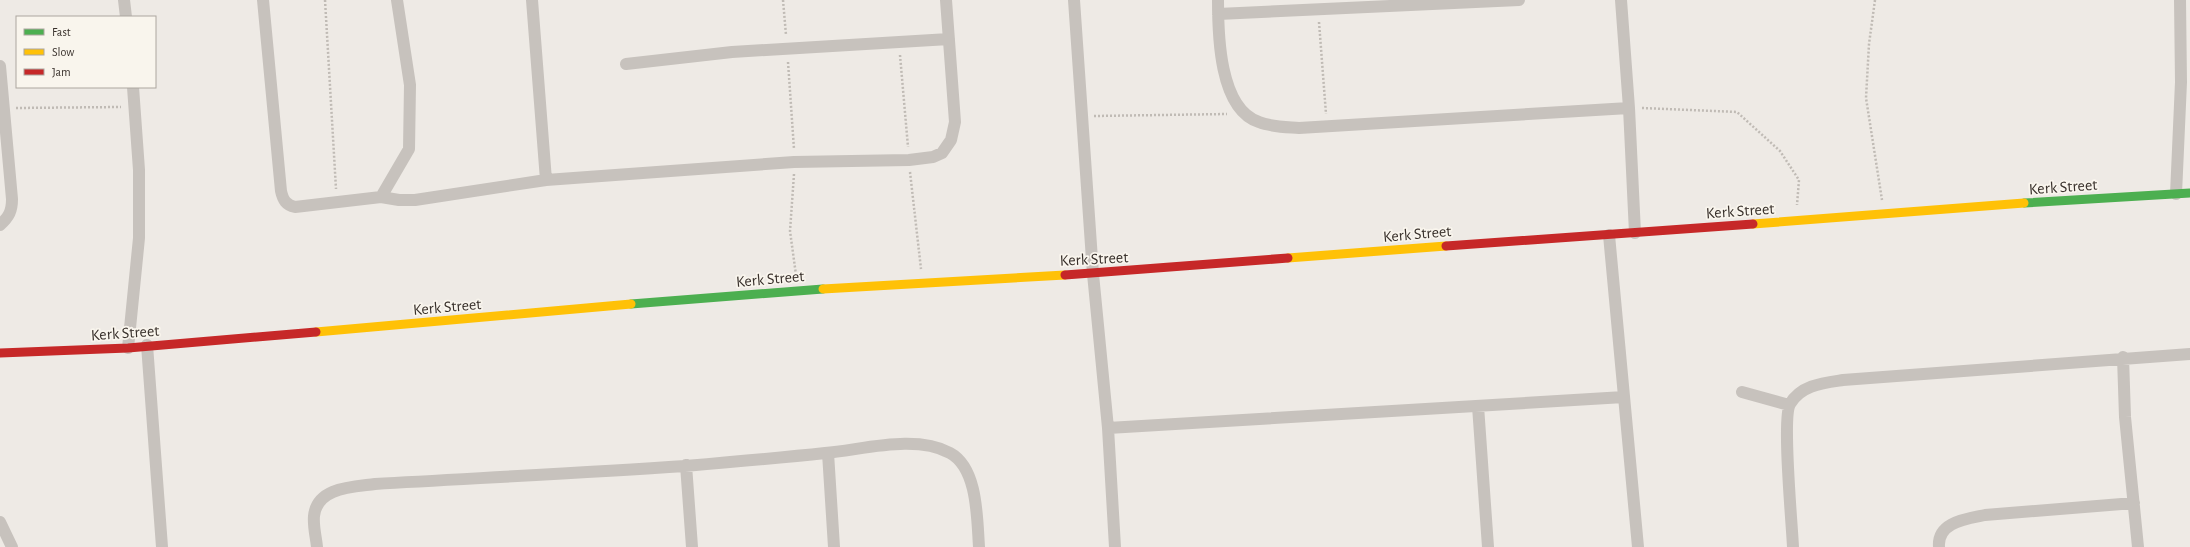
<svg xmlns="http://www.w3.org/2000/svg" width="2190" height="547" font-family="'Alegreya Sans',sans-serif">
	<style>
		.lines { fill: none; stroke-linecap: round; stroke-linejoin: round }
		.path { stroke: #c0bbb5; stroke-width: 2.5; stroke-dasharray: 2 2; stroke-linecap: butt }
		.street { stroke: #c7c2bd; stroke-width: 12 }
		.fast { stroke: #4caf50; stroke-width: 9 }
		.slow { stroke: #ffc107; stroke-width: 9 }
		.jam { stroke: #c62828; stroke-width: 9 }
		.labels { text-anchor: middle; stroke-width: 3.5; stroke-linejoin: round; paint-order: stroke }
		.street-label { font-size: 16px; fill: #38302b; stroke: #f9f5ed }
	</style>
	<rect width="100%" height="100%" fill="#eeeae5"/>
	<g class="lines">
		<path class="path" d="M325,0L336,189
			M783,0L786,35
			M1875,0L1869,44L1866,98L1882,200
			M1319,22L1326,114
			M900,55L908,147
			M788,62L794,149
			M16,108L121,107
			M1642,108L1737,112L1780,151L1799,180L1797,205
			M1094,116L1227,114
			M910,172L921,269
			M794,174L790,231L796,275"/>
		<path class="street" d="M124,0L126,17
			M263,0L281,191C283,200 286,205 295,207L381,197L399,200H415L546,180L794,162L909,160L933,157L942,153L951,140L955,122L946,0
			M532,0L546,180
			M1074,0L1093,274L1108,428L1115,547
			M1218,0C1218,34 1219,109 1259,122C1271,127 1286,127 1299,128L1629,108
			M1621,0L1629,108L1635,233
			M1218,14L1519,0
			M626,64L732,52L949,39
			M0,66L12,199C12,211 9,217 0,225
			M2176,194L2181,82L2180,0
			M381,197L409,149L410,85L397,0
			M1609,235L1638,547
			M147,345L162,547
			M128,348L139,238V170L133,87
			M2123,357L2125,417L2138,547
			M1742,392L1789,405
			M1478,406L1488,547
			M1108,428L1624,397
			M828,453L834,547
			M686,465L692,547
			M0,522L12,547
			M317,547C316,537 313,526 314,516C317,487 353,487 375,484C478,478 582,473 685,466C732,462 779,458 825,453C862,450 915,434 950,453C978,468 977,519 979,547
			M1793,547C1792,524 1782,418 1790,404C1801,385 1823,383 1843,380L2190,354
			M1939,547C1937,522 1966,519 1985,515L2134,503"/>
		<path class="fast" d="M2024,203L2190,193
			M631,304L823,289"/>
		<path class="slow" d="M1753,224L2024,203
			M1288,258L1446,246
			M823,289L1065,275
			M316,332L631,304"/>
		<path class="jam" d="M1446,246L1753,224
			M1065,275L1288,258
			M0,353L128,348L316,332"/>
	</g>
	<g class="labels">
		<g class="street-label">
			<text transform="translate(2063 186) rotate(-4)" y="6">Kerk Street</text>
			<text transform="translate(1740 210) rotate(-4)" y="6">Kerk Street</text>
			<text transform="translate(1417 233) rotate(-5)" y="6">Kerk Street</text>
			<text transform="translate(1094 258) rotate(-3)" y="6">Kerk Street</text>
			<text transform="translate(770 278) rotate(-5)" y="6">Kerk Street</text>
			<text transform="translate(447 306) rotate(-5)" y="6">Kerk Street</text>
			<text transform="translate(125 332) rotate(-4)" y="6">Kerk Street</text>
		</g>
	</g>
	<rect x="16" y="16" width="140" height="72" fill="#f9f5ed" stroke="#aca69f"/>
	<rect x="24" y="29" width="20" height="6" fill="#4caf50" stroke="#aca69f"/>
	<text x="52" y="36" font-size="12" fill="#38302b">Fast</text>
	<rect x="24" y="49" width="20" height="6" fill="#ffc107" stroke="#aca69f"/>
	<text x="52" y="56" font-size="12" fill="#38302b">Slow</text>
	<rect x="24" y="69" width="20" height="6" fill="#c62828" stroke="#aca69f"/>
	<text x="52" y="76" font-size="12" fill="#38302b">Jam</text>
</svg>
